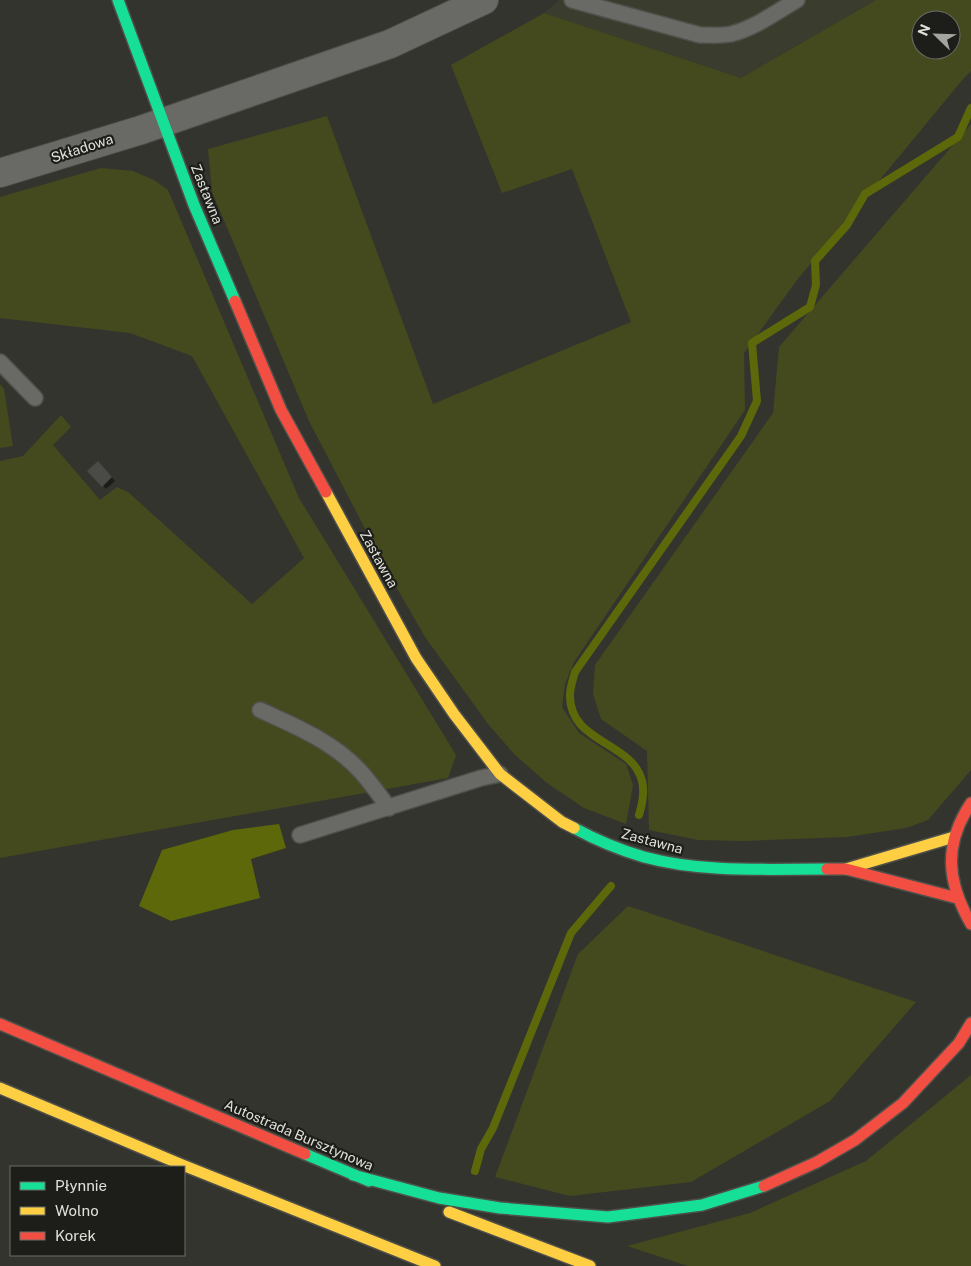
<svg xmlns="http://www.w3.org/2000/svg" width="971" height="1266" font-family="'Public Sans',sans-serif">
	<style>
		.built { fill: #3a3d2d }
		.green { fill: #444a1d; fill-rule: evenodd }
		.water { fill: #5c6809 }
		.shadow { fill: #0007 }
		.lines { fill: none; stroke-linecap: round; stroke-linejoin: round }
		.stream { stroke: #5c6809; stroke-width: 8 }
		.building { fill: #4a4a46 }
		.lane-casing { stroke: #4f504a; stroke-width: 18 }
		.street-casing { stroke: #4f504a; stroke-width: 30 }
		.fast-casing { stroke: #4f504a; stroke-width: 14 }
		.slow-casing { stroke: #4f504a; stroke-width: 14 }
		.jam-casing { stroke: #4f504a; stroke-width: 14 }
		.lane { stroke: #696a65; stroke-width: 15 }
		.street { stroke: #696a65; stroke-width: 28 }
		.fast { stroke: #16e098; stroke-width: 11 }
		.slow { stroke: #ffcf43; stroke-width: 11 }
		.jam { stroke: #f24e42; stroke-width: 11 }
		.labels { text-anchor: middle; stroke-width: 4.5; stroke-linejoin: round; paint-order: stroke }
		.street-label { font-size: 14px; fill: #dfe1da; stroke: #1d1e19 }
	</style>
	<rect width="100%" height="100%" fill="#34342f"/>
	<path class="built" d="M560,0H876L741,78L544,13Z"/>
	<path class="green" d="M876,0H971V71L964,78L797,280L744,353L745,410L574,662L565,684L562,707L579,733L626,764L633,785L626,824L584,808L547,783L515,755L488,724L425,637L387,571L309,421L212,192L208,149L327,116L433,404L631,322L572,169L502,193L451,65L544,13L741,78ZM921,20H951V50H921Z
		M971,124V770L928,820L906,828L847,837L742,841L698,840L649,830L647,751L601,719L593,694L595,665L773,413L779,347Z
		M101,168L133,171L154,180L168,190L299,498L456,755L448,778L0,858V461L23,456L61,415L71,427L53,445L100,500L117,487L128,492L252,604L304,558L192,356L130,333L0,318V197Z
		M0,384L4,389L13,446L0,448Z
		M628,906L916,1002L830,1101L691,1182L570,1196L495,1177L578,954Z
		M971,1075V1266H688L627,1246L750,1213L866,1161Z"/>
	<path class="water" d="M279,824L286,848L251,859L260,898L171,921L139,906L162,850L233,830Z"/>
	<path class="shadow" d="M98,463L115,481L106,489L89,471Z"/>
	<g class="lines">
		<path class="stream" d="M639,815C642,805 645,792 642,781C632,741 569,743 570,695C570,687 573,679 575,672L741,436L757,401L752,343L810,307L816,285L815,261L847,225L865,194L958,137L971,108
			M475,1171L481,1149L493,1128L571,933L611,886"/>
	</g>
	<path class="building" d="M98,461L112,477L102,487L87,471Z"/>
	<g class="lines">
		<g class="lane-casing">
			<path id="lane" d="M572,0L700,35C710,35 721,36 731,34C755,28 776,12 797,0
				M0,362L35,398
				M260,710C295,726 334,742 361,772C371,783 380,796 389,808
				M300,835L481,778L500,774"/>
		</g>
		<g class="street-casing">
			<path id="street" d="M0,173L141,130L390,44L484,0"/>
		</g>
		<g class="fast-casing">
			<path id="fast" d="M118,0L194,205L235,301
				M574,828C596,840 620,850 644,857C703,873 766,869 827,869
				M305,1154L369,1181
				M353,1175L439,1198L500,1208L608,1217L702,1205L764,1186"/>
		</g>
		<g class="slow-casing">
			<path id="slow" d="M326,492L416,658L454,714L500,774L562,822L574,828
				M846,869L954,837
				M0,1088L180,1164L435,1266
				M449,1212L590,1266"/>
		</g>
		<g class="jam-casing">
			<path id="jam" d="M235,301L281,410L326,492
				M971,803C943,845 947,882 971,924
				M827,869H846L957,898
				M0,1024L305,1154
				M764,1186L817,1162L855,1140L903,1103L959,1043L971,1023"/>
		</g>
		<use href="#lane" class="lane"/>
		<use href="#street" class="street"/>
		<use href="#fast" class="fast"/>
		<use href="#slow" class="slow"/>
		<use href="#jam" class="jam"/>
	</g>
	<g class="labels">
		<g class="street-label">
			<text transform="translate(82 148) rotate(-18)" y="5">Składowa</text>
			<text transform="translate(207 194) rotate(68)" y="5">Zastawna</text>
			<text transform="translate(379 559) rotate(61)" y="5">Zastawna</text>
			<text transform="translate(652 841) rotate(15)" y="5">Zastawna</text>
			<text transform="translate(299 1135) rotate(23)" y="5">Autostrada Bursztynowa</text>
		</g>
	</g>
	<rect x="10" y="1166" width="175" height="90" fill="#1d1e19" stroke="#6b6c66"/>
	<rect x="20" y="1182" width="25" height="8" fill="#16e098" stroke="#6b6c66"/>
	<text x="55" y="1191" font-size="15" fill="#dfe1da">Płynnie</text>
	<rect x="20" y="1207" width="25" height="8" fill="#ffcf43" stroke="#6b6c66"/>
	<text x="55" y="1216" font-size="15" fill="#dfe1da">Wolno</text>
	<rect x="20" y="1232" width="25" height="8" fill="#f24e42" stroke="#6b6c66"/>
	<text x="55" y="1241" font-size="15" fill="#dfe1da">Korek</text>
	<g transform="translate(936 35) rotate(293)"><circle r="24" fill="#1d1e19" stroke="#6b6c66"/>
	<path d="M0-4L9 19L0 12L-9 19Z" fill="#a3a49e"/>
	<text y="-8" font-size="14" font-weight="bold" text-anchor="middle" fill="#dfe1da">N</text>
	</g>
</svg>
